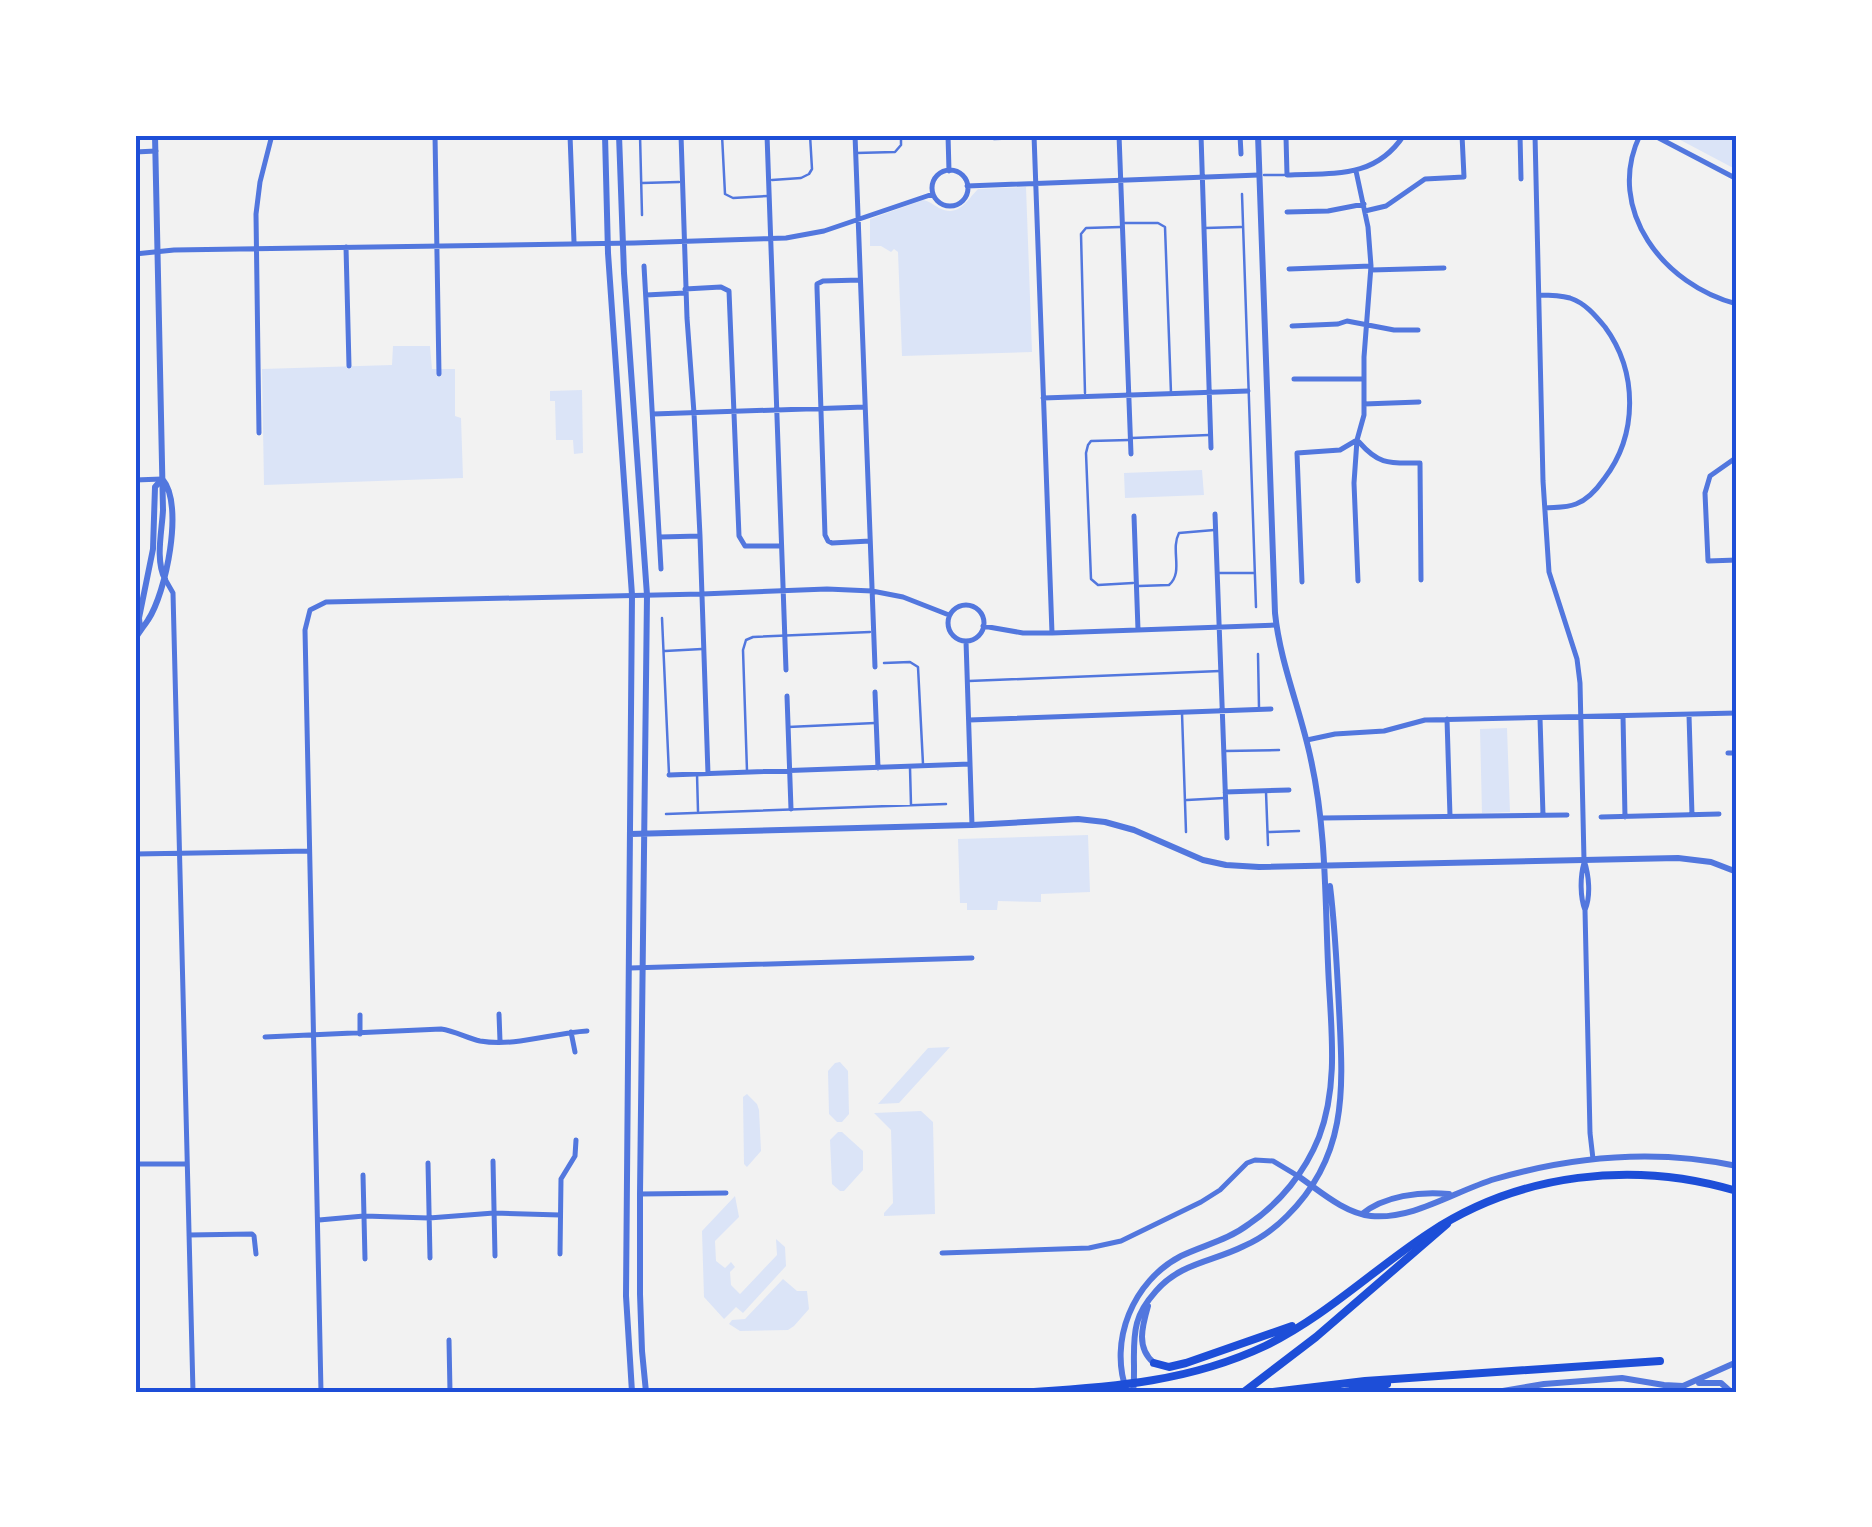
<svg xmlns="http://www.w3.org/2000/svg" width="1872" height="1527" font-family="Lato,sans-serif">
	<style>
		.green { fill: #dbe4f7 }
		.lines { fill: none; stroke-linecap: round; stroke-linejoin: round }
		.service { stroke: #5277de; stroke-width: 2.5 }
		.minor { stroke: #5277de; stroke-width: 5 }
		.tertiary { stroke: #5277de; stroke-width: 6 }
		.secondary { stroke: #1d4ed8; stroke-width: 8 }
		.primary { stroke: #1d4ed8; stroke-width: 8 }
		.neatline { fill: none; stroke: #1d4ed8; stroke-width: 4 }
	</style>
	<rect width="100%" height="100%" fill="#f2f2f2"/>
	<path class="green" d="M1671,135H1737V170Z
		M1026,187L1032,352L902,356L898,252L894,249L891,252L881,246H870V219L923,200C929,201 934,205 939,208C959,218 967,200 978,189Z
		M393,346H430L432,369H455V416L461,418L463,478L264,485L262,369L392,365Z
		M582,390L583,453L574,454L573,440H556L555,401H550V391Z
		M1202,470L1204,495L1125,498L1124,473Z
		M1507,728L1510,812L1482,813L1480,729Z
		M1088,835L1090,892L1041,894V902L998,901L997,910H967V903H960L958,839Z
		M950,1047L899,1103L878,1104L928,1048Z
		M840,1062L848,1071L849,1114L842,1122H837L829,1114L828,1071L835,1063Z
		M747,1094L757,1104L759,1110L761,1151L747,1167L744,1164L743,1097Z
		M921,1111L933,1122L935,1214L884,1216V1213L893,1203L891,1130L874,1113Z
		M838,1132H842L863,1151V1170L844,1191H840L832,1184L830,1140Z
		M735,1196L739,1217L715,1241L716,1261L725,1268L731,1262L735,1267L730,1272L731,1285L740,1294L742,1292L777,1255L776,1239L785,1247L786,1266L743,1313L736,1307L724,1319L704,1297L702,1231Z
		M783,1279L797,1291H807L809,1309L794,1326L788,1330L740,1331L729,1324L732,1320L745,1319Z"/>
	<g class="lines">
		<path class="service" d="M640,135L642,215
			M722,135L725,194L733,198L768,196
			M989,135L994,139L1031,138
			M856,153L895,152L901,145V135
			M1264,175H1286
			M772,180L801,178L809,174L812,169L810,135
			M642,183L679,182
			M1242,194L1256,607
			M1125,223H1158L1165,227L1171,393
			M1205,228L1241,227
			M1085,393L1081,234L1086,228L1121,227
			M1132,438L1209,435
			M1129,440L1091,441L1088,445L1086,453L1091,579L1098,585L1133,583
			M1217,573H1253
			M1139,586L1169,585C1184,572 1170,550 1179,533L1214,530
			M662,618L669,774
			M665,651L702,649
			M1258,654L1259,708
			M884,663L910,662L918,667L923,764
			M969,681L1220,671
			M1182,713L1186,832
			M788,727L875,723
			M1225,751L1279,750
			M910,768L911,805
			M747,771L743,650L746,640L753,637L870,632
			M697,774L698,811
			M1266,792L1268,845
			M1187,800L1224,798
			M666,814L946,804
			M1269,832L1299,831"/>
		<path class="minor" d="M435,135L439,374
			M570,135L574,242
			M681,135L687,318L694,413L700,536L708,774
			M767,135L786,670
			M855,135L875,667
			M948,135L949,171
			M1034,135L1052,633
			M1119,135L1131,454
			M1201,135L1211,448
			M1240,135L1241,154
			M1310,135L1286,137L1287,175C1334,173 1375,179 1404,135
			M1520,135L1521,179
			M1535,135L1543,481L1549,572L1577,659L1580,683L1584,860C1589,875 1591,896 1585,910
			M1640,135C1604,210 1665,286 1737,304
			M1653,135L1737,179
			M1034,137L1075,135
			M135,152L156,151
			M932 188a18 18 0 1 1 36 0a18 18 0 1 1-36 0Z
			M1356,171L1368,227L1371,266L1364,357V415L1357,440L1354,483L1358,581
			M967,186L1259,175
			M1365,211L1386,206L1425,179L1464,177L1462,135
			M1287,212L1328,211L1364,204
			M346,247L349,366
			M135,254L174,250L634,243L786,238L824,231L933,194
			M644,266L661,569
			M1289,269L1371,266
			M1371,270L1444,268
			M860,280L823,281L817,284V288L825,535L828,541L832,543L870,541
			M685,289L721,287L729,291L739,536L745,546H781
			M646,295L685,293
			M1539,295C1550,295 1559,295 1570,298C1585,303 1595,315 1605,327C1638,372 1638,435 1604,479C1597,489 1587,500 1576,504C1566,508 1555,507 1545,508
			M1292,326L1338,324L1347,321L1394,330H1418
			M1294,379H1364
			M1043,398L1248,391
			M1364,404L1419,402
			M653,414L865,407
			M259,433L256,214L260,182L272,135
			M1359,442C1380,466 1390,463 1420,463L1421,580
			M1737,457L1710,476L1705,493L1708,561L1737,560
			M135,480L162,479
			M1215,514L1227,838
			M1134,516L1138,630
			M660,537L700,536
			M165,579L173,593L193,1392
			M1302,582L1297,453L1340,450L1357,440
			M948 623a18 18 0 1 1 36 0a18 18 0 1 1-36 0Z
			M983,626L1023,633H1052L1276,625
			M966,641L972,825
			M875,692L878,768
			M787,696L791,809
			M1689,715L1692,815
			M1623,716L1625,817
			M1540,718L1543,815
			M1447,719L1450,816
			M969,720L1271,709
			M1307,740L1335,734L1384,731L1425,720L1737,713
			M1728,753H1737
			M669,775L970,764
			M1225,792L1289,790
			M1601,817L1719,814
			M1322,818L1567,815
			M135,854L309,851
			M1584,863C1580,877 1580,897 1585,910L1590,1133L1593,1159
			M630,968L972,958
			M499,1014L500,1041
			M360,1015V1034
			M571,1032L575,1052
			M265,1037L441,1029C455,1031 467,1038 480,1041C516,1047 552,1033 587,1031
			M493,1161L495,1256
			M428,1163L430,1258
			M135,1164H187
			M363,1175L365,1259
			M640,1194L726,1193
			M319,1220L364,1216L429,1218L494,1213L560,1215
			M189,1235L252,1234L254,1236L256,1254
			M942,1253L1089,1248L1121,1241L1201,1202L1220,1190L1247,1163L1255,1160L1273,1161L1298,1176
			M560,1254L561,1179L575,1156L576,1140
			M449,1340L450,1392
			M321,1392L305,630L310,610L326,602L702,594L827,589L872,591L903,597L949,615"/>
		<path class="tertiary" d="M155,135L163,510C162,531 155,560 165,579
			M605,135L608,253L632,595L626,1296L632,1392
			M619,135L624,273L647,595L640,1194V1294L642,1351L646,1392
			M140,628L139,618L153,549L155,487L161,480
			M135,640C139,631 143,628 148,620C166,593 184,505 163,480
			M630,834L972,825L1078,819L1105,822L1134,830L1203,860L1226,865L1259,867L1678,858L1711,862L1737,872
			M1298,1176C1320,1191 1344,1213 1371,1216C1413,1220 1455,1191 1495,1179C1574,1156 1656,1149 1737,1166
			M1362,1214C1384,1196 1420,1191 1449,1194
			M1148,1306C1142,1327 1136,1348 1154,1363
			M1699,1383H1721L1731,1392
			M1127,1392C1108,1341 1133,1281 1181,1256C1204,1245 1228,1240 1249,1224C1280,1203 1305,1172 1319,1137C1340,1082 1330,1021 1328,964C1325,895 1326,828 1311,760C1301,711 1280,663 1275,613L1258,135
			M1133,1392C1136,1369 1131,1345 1137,1323C1140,1311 1148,1300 1156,1291C1180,1263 1212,1262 1244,1246C1260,1239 1275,1228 1287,1216C1349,1155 1343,1087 1339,1008C1337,967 1335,926 1330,886
			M1497,1392L1544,1384L1622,1378L1664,1385L1683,1386L1737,1362"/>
		<path class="secondary" d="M1244,1392L1316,1337L1447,1224"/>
		<path class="primary" d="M1154,1363L1169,1367L1186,1363L1292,1326
			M1034,1392C1115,1387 1191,1381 1265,1346C1325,1317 1374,1269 1429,1233C1520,1173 1633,1160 1737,1191
			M1273,1392L1365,1381L1660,1361
			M1345,1392L1387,1384"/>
	</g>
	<rect width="1872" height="1527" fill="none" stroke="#ffffff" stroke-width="275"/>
	<rect x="138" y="138" width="1596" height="1252" class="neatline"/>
</svg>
